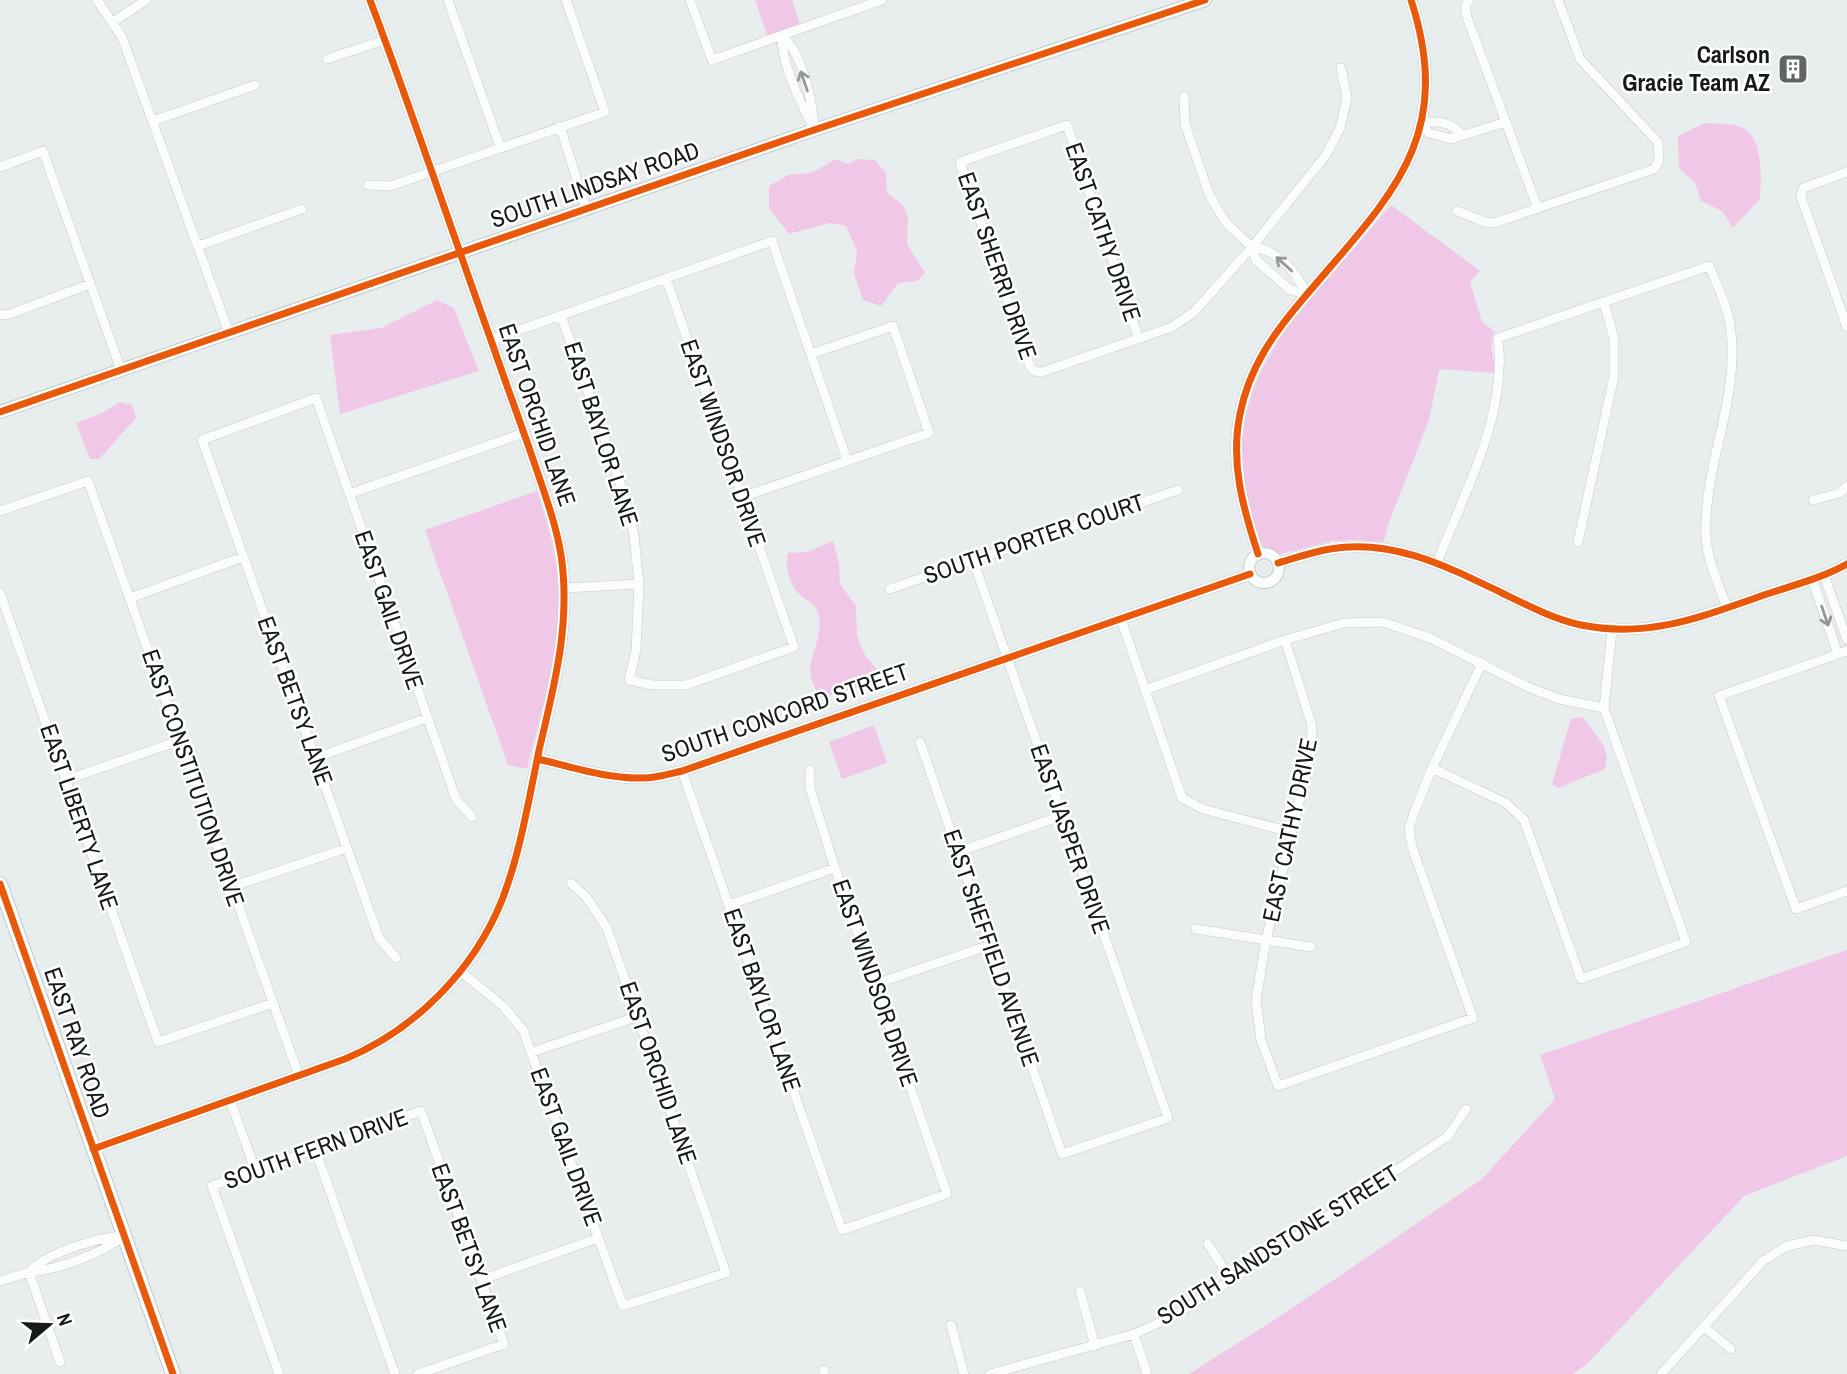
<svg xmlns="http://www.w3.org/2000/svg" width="1847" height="1374" font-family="'Archivo Narrow',sans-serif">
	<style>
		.green { fill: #f1c7e8 }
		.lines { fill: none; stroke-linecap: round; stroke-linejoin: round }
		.minor-casing { stroke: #c4cac9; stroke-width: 10 }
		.tertiary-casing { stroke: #c4cac9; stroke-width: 12 }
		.secondary-casing { stroke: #c4cac9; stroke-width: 14 }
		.primary-casing { stroke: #c4cac9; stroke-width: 16 }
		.minor { stroke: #fbfcfc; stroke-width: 9 }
		.tertiary { stroke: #fbfcfc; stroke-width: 10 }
		.secondary { stroke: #fbfcfc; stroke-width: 12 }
		.primary { stroke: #fbfcfc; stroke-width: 14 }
		.cycleway-casing { stroke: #fff; stroke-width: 11 }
		.cycleway { stroke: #e8590c; stroke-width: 7 }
		.oneway { stroke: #949796 }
		.labels { text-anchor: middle; stroke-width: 5; stroke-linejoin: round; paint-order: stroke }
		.poi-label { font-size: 24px; font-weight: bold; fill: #161b1a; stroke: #fff; text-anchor: end }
		.street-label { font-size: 24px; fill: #161b1a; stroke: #fff }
	</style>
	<rect width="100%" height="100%" fill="#e7eeed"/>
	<path class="green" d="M755,0H792L802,30L769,41Z
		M1705,123C1715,124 1728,123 1738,126C1765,134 1761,177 1760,199L1733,228L1722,211L1701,201L1695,183L1679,168L1678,136Z
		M836,159L848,164L858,159L875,160L886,173L887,193L902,204L908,216L907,244L925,273L917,281L898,283L881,306L863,300L854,274L857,250L846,226L829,223L789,234L769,208V186L788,175L811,173Z
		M1391,205L1480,271L1470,282L1482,322L1495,332C1487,345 1496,358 1494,373L1443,369L1439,371L1429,420L1388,525L1384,542L1359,540L1332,541L1276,555L1264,548L1261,542C1200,384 1302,315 1391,205Z
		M437,300L454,308L479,371L340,414L330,335L381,328Z
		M120,402L132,405L136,418L99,459H90L76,423L102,413Z
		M537,491C547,522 556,552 558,585C563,647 541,709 527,769L508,765L425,530Z
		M833,541L839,563L840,584L856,606L857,636L866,657L878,670L877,681L822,698C795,666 824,649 819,616C817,601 802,600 795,589C789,580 785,563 788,553L807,552Z
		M1583,717L1604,746L1607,758L1605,769L1558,788L1552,784L1571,719Z
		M874,725L887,763L842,779L829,742Z
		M1847,950V1156L1744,1196L1588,1363L1573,1374H1189L1285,1313L1482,1179L1555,1099L1540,1055Z"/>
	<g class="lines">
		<g class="minor-casing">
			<path id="minor" d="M97,0L122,37L229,333
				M448,0L500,147
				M690,0L712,60L882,0
				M1469,0L1465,7L1467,17L1538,209
				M113,22L146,0
				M782,36C803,53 813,104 814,130
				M782,36C781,62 800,102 812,125
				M327,59L385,40
				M1184,96L1185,124L1209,194L1218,210L1227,224L1252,247L1256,260L1289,289L1306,295
				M153,121L255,85
				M560,126L586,209
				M1461,134C1450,121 1436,120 1421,124L1429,133L1451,139L1506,122
				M0,167L43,151L121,370
				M1847,172L1803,188L1801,197L1847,327
				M368,185L390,186L605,112L566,0
				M1457,211L1485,222L1494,223L1654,169L1659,161L1658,142L1580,59L1558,0
				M198,246L302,209
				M1252,247C1276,249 1298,272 1306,295
				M0,315L10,314L90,284
				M561,315L623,491L634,536L639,584L636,650L629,680L652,685H686L794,647L666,278
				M1139,339L1067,125L960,162L1030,366L1034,371L1042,372L1172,327L1194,312L1252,247L1326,155L1340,128L1347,98L1341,68
				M491,340L772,241L847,460
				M349,494L524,433
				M742,497L929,433L893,326L811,354
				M1813,500L1840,493L1847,486
				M0,511L88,481L299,1076
				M1578,542L1614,376V338L1604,303
				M1437,563C1464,493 1508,415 1498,338L1709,266C1718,287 1729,309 1731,332C1739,401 1703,467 1706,536C1707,560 1719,585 1727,608
				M1824,575L1847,640
				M1812,579L1838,654
				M565,588L639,584
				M890,589L1178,490
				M0,593L158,1042L273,1003
				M130,598L243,557
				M1121,619L1182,798L1203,809L1291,832
				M1285,640L1312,726L1311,753L1266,940L1256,1000L1261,1040L1278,1086L1473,1018L1412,847L1409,829L1414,813L1432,768L1482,663
				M1847,651L1719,696L1796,909L1847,891
				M1145,690L1285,640L1344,623L1383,622L1430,638L1528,687L1559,699L1604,708
				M920,742L1062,1154L1168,1118L973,560
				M315,758L427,718
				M1432,768L1506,803L1524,820L1581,979L1686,942L1604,708L1612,630
				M682,771L842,1230L947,1194L835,868L810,788V770
				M66,780L181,740
				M958,852L1061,816
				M231,887L347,848
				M729,905L835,868
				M1196,929L1311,947
				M396,958L379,938L202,440L316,398L456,799L472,817
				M460,971L503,1006L523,1030L623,1306L726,1273L607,928L587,898L571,883
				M875,984L990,945
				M532,1052L639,1016
				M230,1100L255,1169
				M315,1149L395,1374
				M124,1236C101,1254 57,1270 29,1272C46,1253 98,1237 124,1236Z
				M1208,1244L1231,1280
				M481,1280L598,1238
				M0,1281L29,1272L60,1362
				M1080,1291L1095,1346
				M951,1325L964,1374
				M1704,1327L1731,1349
				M1134,1334L1147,1374
				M824,1370V1374
				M279,1374L212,1186L421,1111L504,1344L418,1374
				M990,1374L1134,1334L1170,1318L1231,1280L1448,1136L1466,1109
				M1661,1374L1763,1261L1787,1246L1814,1240L1847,1246"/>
		</g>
		<g class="tertiary-casing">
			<path id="tertiary" d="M1249 568a15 15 0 1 1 30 0a15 15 0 1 1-30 0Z
				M1258,554C1243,508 1230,463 1240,414C1249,368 1273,334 1303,299C1386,200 1457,142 1411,0
				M1278,563C1295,558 1312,552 1330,549C1392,538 1448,567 1502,593C1527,605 1553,619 1581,625C1650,639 1703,616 1767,594C1794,585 1822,578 1847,564
				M538,759C571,767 608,779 643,778C656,778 669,774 682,771L1250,574
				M93,1149L345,1059C415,1030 474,970 502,900C521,851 529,797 540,746C555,683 571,621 561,555C556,524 545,495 535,465C521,424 506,384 492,343C451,229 413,114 370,0"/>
		</g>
		<g class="secondary-casing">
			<path id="secondary" d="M0,412L814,130L1205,0"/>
		</g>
		<g class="primary-casing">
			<path id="primary" d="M0,884L173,1374"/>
		</g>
		<use href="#minor" class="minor"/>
		<use href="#tertiary" class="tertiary"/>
		<use href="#secondary" class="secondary"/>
		<use href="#primary" class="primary"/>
		<g class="cycleway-casing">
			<path id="cycleway" d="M0,412L814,130L1205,0
				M1258,554C1243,508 1230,463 1240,414C1249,368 1273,334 1303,299C1386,200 1457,142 1411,0
				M1278,563C1295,558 1312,552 1330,549C1392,538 1448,567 1502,593C1527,605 1553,619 1581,625C1650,639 1703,616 1767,594C1794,585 1822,578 1847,564
				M538,759C571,767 608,779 643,778C656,778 669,774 682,771L1250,574
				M0,884L173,1374
				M93,1149L345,1059C415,1030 474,970 502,900C521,851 529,797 540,746C555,683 571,621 561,555C556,524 545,495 535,465C521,424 506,384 492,343C451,229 413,114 370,0"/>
		</g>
		<use href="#cycleway" class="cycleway"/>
	</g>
	<defs><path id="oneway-shaft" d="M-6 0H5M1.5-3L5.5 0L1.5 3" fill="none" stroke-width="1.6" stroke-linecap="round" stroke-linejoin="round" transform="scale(1.75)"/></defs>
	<g class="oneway">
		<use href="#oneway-shaft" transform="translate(804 81) rotate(-109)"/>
		<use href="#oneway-shaft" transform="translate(1284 264) rotate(-138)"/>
		<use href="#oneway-shaft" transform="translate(1825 616) rotate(71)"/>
	</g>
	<defs>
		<g id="building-square" transform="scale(1.575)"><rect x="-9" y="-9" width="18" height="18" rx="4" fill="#5f6564" stroke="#fff"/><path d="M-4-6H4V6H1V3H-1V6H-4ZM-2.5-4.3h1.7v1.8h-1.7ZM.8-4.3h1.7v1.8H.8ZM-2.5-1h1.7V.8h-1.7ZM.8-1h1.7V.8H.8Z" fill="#fff"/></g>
	</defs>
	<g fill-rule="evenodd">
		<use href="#building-square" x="1793" y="69"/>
	</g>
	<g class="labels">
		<g class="poi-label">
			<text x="1770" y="63">Carlson<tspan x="1770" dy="28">Gracie Team AZ</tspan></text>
		</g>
		<g class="street-label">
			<text transform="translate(595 185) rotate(-19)" y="8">SOUTH LINDSAY ROAD</text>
			<text transform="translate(1103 232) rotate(71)" y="8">EAST CATHY DRIVE</text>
			<text transform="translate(997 266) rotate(71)" y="8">EAST SHERRI DRIVE</text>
			<text transform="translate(537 415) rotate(71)" y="8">EAST ORCHID LANE</text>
			<text transform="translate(601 434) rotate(72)" y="8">EAST BAYLOR LANE</text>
			<text transform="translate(723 443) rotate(71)" y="8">EAST WINDSOR DRIVE</text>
			<text transform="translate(1034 539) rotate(-19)" y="8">SOUTH PORTER COURT</text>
			<text transform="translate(389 610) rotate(71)" y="8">EAST GAIL DRIVE</text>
			<text transform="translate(295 701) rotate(70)" y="8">EAST BETSY LANE</text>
			<text transform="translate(785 713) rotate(-19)" y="8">SOUTH CONCORD STREET</text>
			<text transform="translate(193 778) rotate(71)" y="8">EAST CONSTITUTION DRIVE</text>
			<text transform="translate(79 817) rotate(71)" y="8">EAST LIBERTY LANE</text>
			<text transform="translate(1290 830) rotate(-78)" y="8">EAST CATHY DRIVE</text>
			<text transform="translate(1070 839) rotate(71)" y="8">EAST JASPER DRIVE</text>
			<text transform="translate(991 948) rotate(71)" y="8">EAST SHEFFIELD AVENUE</text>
			<text transform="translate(875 983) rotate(71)" y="8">EAST WINDSOR DRIVE</text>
			<text transform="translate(762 1000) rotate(71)" y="8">EAST BAYLOR LANE</text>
			<text transform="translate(77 1043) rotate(71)" y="8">EAST RAY ROAD</text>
			<text transform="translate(658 1073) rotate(71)" y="8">EAST ORCHID LANE</text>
			<text transform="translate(566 1147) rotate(70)" y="8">EAST GAIL DRIVE</text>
			<text transform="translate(316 1149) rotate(-20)" y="8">SOUTH FERN DRIVE</text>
			<text transform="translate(1278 1245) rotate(-32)" y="8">SOUTH SANDSTONE STREET</text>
			<text transform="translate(469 1248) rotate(70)" y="8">EAST BETSY LANE</text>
		</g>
	</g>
	<g transform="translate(49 1325) rotate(71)" stroke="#ffffff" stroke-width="5" paint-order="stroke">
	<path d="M0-5L12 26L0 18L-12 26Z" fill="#161b1a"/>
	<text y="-10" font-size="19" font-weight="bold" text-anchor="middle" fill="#161b1a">N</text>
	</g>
</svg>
